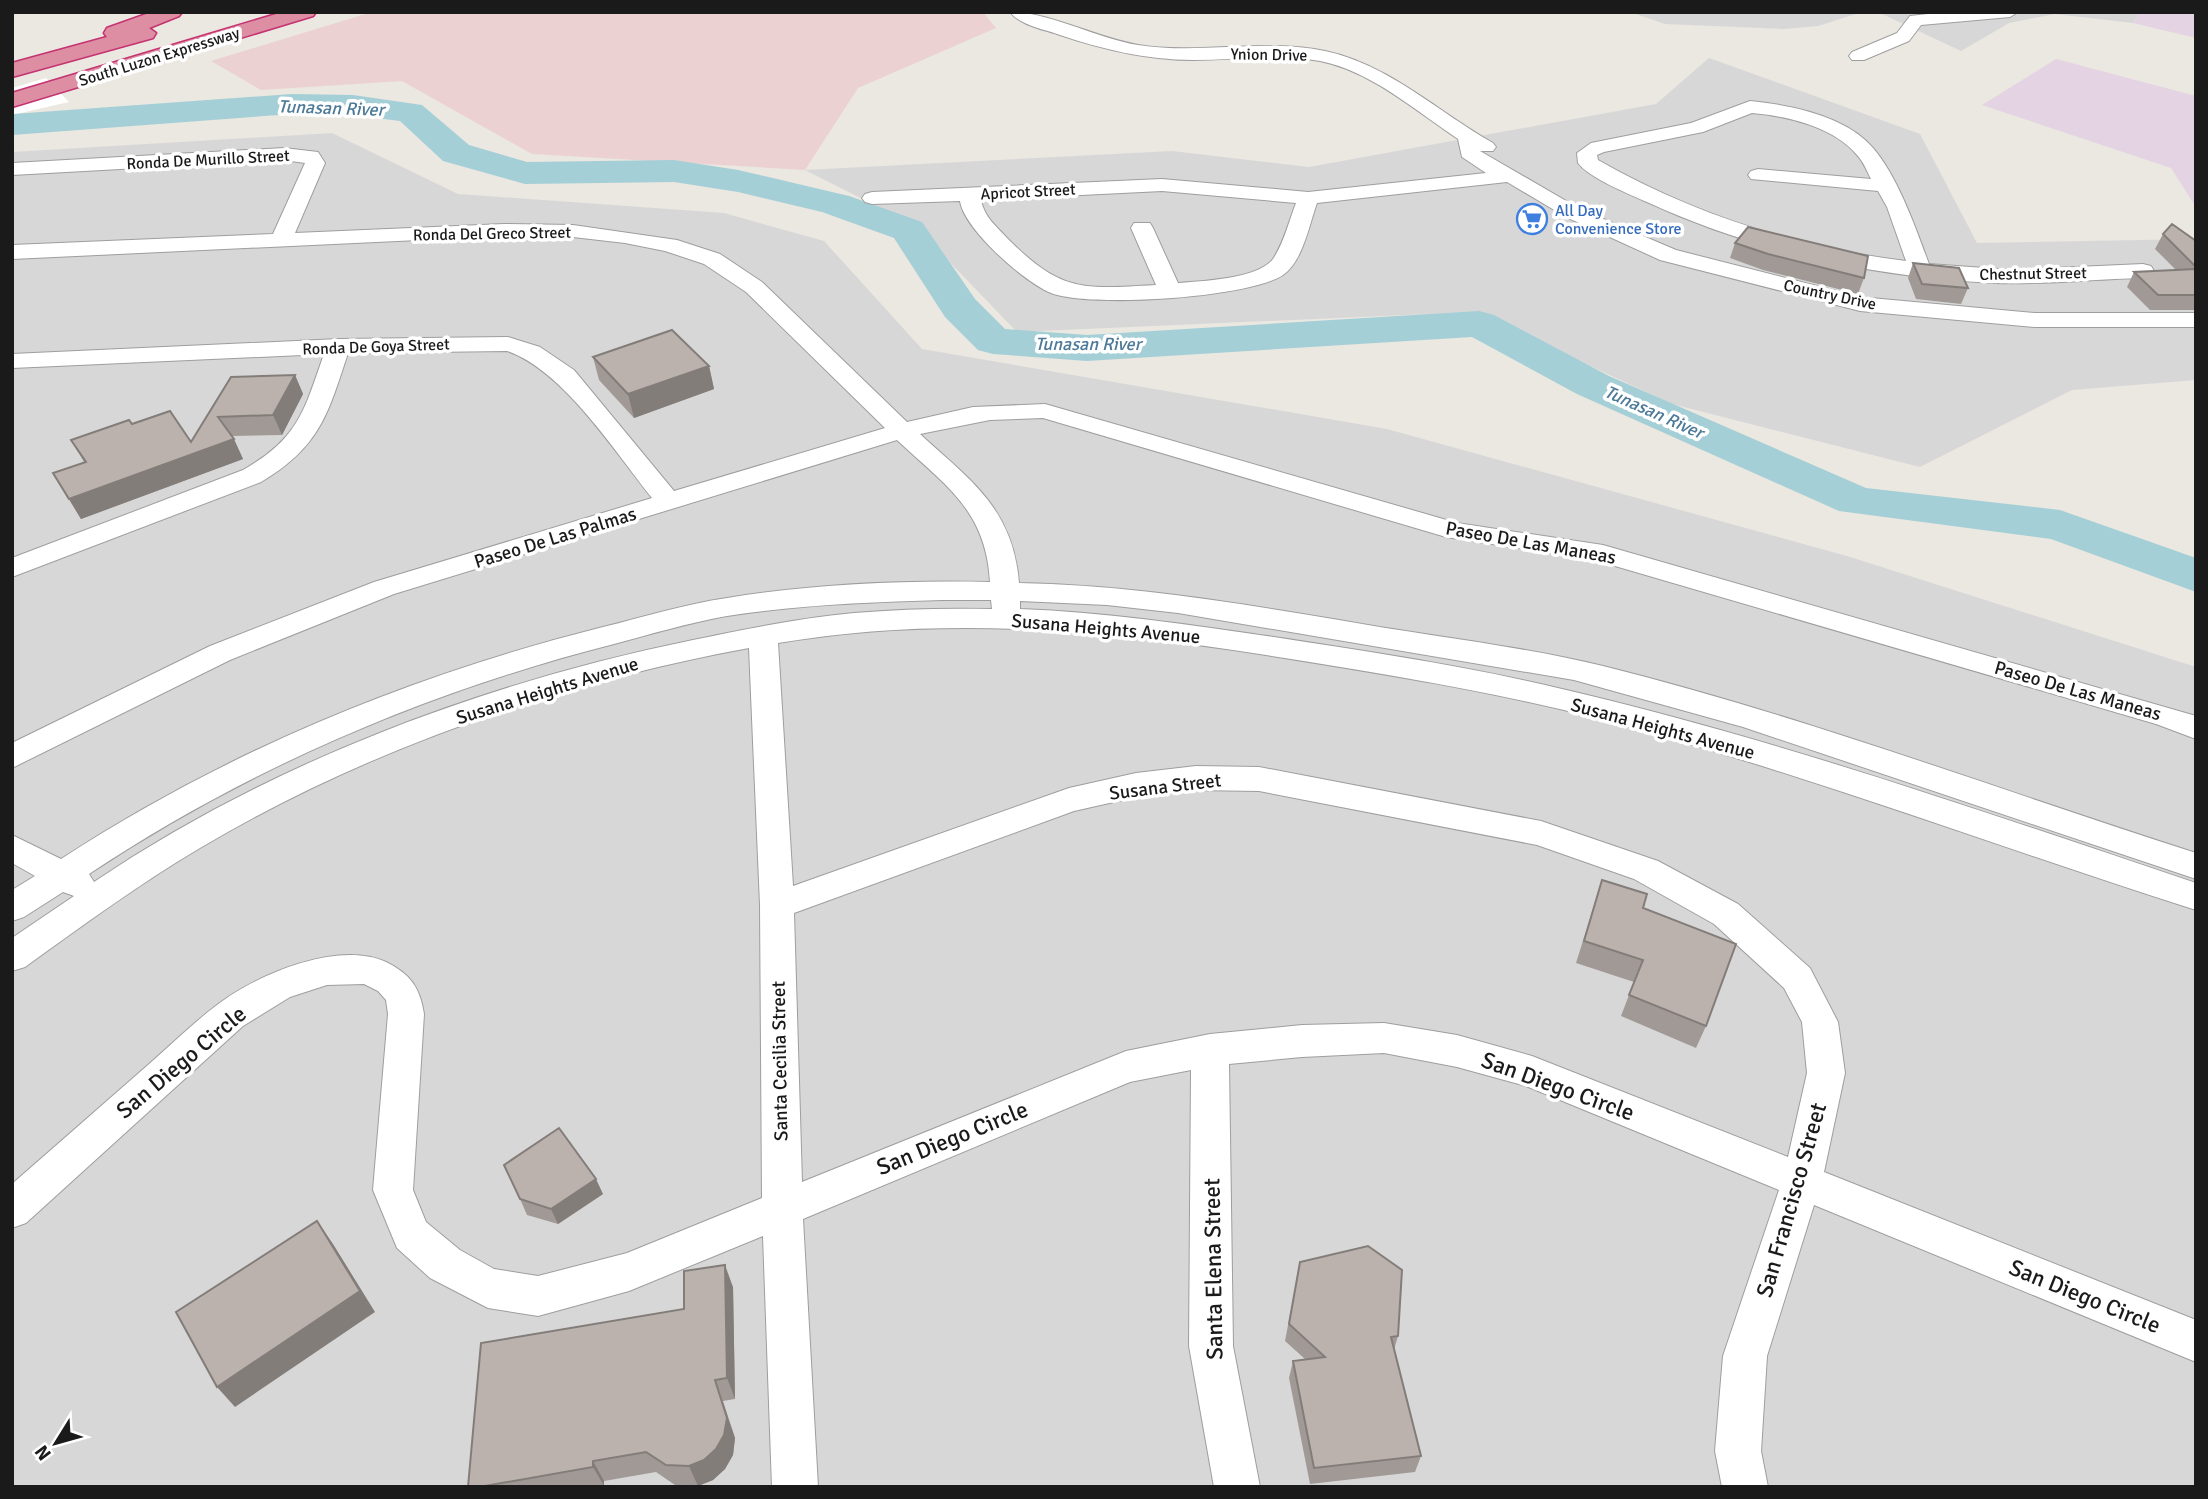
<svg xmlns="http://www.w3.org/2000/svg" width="2208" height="1499" font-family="Signika,sans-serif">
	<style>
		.residential { fill: #d8d7d8 }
		.commercial { fill: #ebd1d2 }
		.industrial { fill: #e4d3e2 }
		.pier { fill: #fff }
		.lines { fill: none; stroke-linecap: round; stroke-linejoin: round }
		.river { fill: #a4cfd6; fill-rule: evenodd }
		.street-casing { stroke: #9e9e9e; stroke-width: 2 }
		.highway-casing { stroke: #c53271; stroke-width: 3 }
		.street { fill: #fff; fill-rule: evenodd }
		.highway { fill: #dd8ea3; fill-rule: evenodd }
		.wall { fill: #a19996 }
		.shaded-wall { fill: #837d7a }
		.building { fill: #bbb2ae; stroke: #837d7a; stroke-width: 2 }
		.labels { text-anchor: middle; stroke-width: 7; stroke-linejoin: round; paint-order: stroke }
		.far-street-label { font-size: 16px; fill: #1a1a1a; stroke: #fff }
		.far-shop-label { font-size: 16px; fill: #366cbe; stroke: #fff; text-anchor: start }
		.far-water-label { font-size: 18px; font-style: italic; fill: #4d7a99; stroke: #fff }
		.street-label { font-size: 19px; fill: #1a1a1a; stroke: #fff }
		.near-street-label { font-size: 23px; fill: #1a1a1a; stroke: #fff }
	</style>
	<rect width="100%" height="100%" fill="#ebe7e1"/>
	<path class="residential" d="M1630,12H1862L1818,26L1784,29L1665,24Z
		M1878,12H2141L2133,23L2055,14L2009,23L1961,51Z
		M1709,58L1920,134L1977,243L2196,239V380L2072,390L1920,467L1672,404L1475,312L1017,332L914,225L805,170L1172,151L1309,167L1656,104Z
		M332,133L458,194L724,213L824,241L922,349L1387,429L1847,556L2196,667V1487H12V152Z"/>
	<path class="commercial" d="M372,12H983L996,28L858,88L805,170L532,154L402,81L261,90L211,61Z"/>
	<path class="industrial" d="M2141,12H2196V38L2133,23Z
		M2056,59L2196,96V207L2171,168L1982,105Z"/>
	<path class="pier" d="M46,78L69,102L12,115V88Z"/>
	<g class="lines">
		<path class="river" d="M292,94L353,95L422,105L469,145L527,162L674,160L738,170L849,196L922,222L975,299L1005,329L1087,335L1479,311L1494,315L1609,376L1866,488L2060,510L2196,558V592L2051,539L1839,511L1577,394L1472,337L1087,361L993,354L978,350L945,317L894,238L822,212L738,192L674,182L525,184L443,161L400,121L353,115L292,114L12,135L13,114Z"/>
		<g class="street-casing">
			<path id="street" d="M1010,12C1050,12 1096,38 1138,45C1200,55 1264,38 1325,51C1388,64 1438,112 1493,143L1496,147L1493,151H1480L1580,209L1676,250L1860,297L2035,313H2196V327H2035L1860,311L1660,260L1566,217L1507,182L1317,203C1309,225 1303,261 1283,275C1249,298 1090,308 1051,293C1025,283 964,229 960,201L872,204L865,202L862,198L865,194L872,192L1162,179L1308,192L1486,173L1462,157L1458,139C1416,111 1371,71 1320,61C1278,53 1235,60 1193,60C1146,60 1101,49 1057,34C1042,29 1020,25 1010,12ZM1162,191L1296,203C1289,221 1284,243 1273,259C1258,279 1201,281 1178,283L1153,228L1150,223H1134L1131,228L1156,285C1083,289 1062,293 1008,239C997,227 984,217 981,200Z
				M1946,12H2018L2010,17L1921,25L1909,41L1864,60H1852L1849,56L1852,52L1897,33L1910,16Z
				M1750,101C1790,105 1846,116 1873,148C1898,177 1916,229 1929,264L2012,270L2143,264L2151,266L2154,271L2151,276L2143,278C2093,279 2043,285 1994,283C1875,277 1755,252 1647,202C1629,194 1589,178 1578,163L1577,153L1591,143L1691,123ZM1752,113C1787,116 1834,127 1857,155C1863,161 1867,171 1871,179L1758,169L1751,171L1748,175L1751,179L1878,191L1887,207L1906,261C1798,248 1693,214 1598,160L1597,155L1604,152L1703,132Z
				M284,148L318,152L325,163L295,233L504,224L573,225L677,240L720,254L762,282L907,422L973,407L1045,404L1457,523L1603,545L2196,716V739L2156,724L1591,559L1446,537L1043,418L990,420L920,434C970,480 1013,508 1019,583C1127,585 1232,602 1339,620C1427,636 1516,645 1603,666C1804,716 1999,790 2196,853V879L1743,727L1574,680L1178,613L1107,605L1020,601V609C1106,612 1190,625 1274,637C1371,652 1467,666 1562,689C1777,739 1987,813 2196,883V910C1998,847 1804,773 1604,720C1492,691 1379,673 1266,655C1104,630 941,615 778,643L793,886L1069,788L1136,773L1196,766L1259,767L1541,821L1658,861L1738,904L1810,968L1838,1022L1845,1073L1824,1172L2196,1320V1362L1814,1205L1767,1356L1761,1451L1768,1487H1722L1715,1451L1723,1356L1779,1190L1526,1086L1457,1067L1384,1053L1302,1057L1229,1064L1233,1346L1260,1487H1214L1189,1346L1191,1070L1130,1082L803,1219L818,1487H772L763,1236L629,1291L538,1316L488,1308L430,1278L397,1248L373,1190L388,1014L386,1000L378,991L364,984L327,985L290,997L243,1026L26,1223L12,1228V1184C58,1144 103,1104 148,1065C171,1045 193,1023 217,1005C256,975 338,940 386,962C410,974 420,987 424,1014L413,1190L426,1222L460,1250L494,1269L538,1276L627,1253L762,1198L760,905L749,648C558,683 367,749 200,848C139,884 82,926 25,967L12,971V938L74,896L63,892L24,917L12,921V890L35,876L12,863V835L61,859C227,751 412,675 603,627C644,617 685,604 727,598C813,584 903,580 990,582C986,510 946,486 897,440L394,594L230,660L12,768V743L210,646L374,582L652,498C615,452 563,370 507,351L348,353C328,414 320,447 261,482L12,577V558L243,470C299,438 304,411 324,354L12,368V354L339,339L508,337L540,347L574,370L674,491L885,428L746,292L704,264L665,251L625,243L573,237L504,236L12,259V245L273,234L305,163L284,160L12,175V163ZM942,600H991L992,609C946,608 900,609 854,613C800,618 746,629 693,640C483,683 272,762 94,882L89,874C248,768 429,691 614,644C651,634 688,623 727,616C798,605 870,602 942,600ZM1196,790L1259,791L1537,845L1634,879L1714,924L1784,988L1802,1022L1807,1073L1788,1157L1532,1056L1457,1035L1384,1023L1302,1025L1210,1034L1126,1051L802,1182L794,913L1074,811L1136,797Z"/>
		</g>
		<g class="highway-casing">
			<path id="highway" d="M152,12H182L179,16L149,28L156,33L153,38L12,77V63L107,37L104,33L107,28Z
				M283,12H316L313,16L12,107V93Z"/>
		</g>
		<use href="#street" class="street"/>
		<use href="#highway" class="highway"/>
	</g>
	<path class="wall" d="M2163,234L2196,241V310H2150L2127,287L2134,272L2176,270L2155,249Z
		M1735,243L1864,278L1858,294L1763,270L1730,258Z
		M1913,263L1968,288L1961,304L1916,299L1908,278Z
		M593,357L709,366L714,389L634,418L599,380Z
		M295,375L303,394L282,435L232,436L243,459L81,519L53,473L84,462L71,440L132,424L191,442L231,377Z
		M1602,880L1643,908L1706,1026L1696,1048L1621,1016L1634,982L1576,963Z
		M603,1194L558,1224L527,1215L520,1199Z
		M1300,1262L1398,1336L1394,1350L1421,1456L1415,1472L1310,1484L1289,1378L1293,1361L1305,1359L1285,1341Z
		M733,1287L735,1399L723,1401L735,1438L733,1455L725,1469L713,1480L698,1486L675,1485L656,1472L604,1481V1486L602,1487H468L684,1309Z"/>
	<path class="shaded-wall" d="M709,366L714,389L634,418L628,394Z
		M295,375L303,394L282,435L273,415Z
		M234,439L243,459L81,519L69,499Z
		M596,1179L603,1194L558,1224L551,1209Z
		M317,1221L333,1244L375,1312L235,1407L217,1387Z
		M725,1265L733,1287L735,1399L727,1378Z
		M715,1380L735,1438L733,1455L725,1469L713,1480L698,1486L689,1466Z
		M593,1461L604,1481V1486L593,1467Z"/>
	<path class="building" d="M2172,224L2196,241V267L2163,234Z
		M1748,227L1868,256L1864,278L1768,254L1735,243Z
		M1913,263L1959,268L1968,288L1922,284Z
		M2196,269V295H2158L2134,272Z
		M672,330L709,366L628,394L593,357Z
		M295,375L273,415L218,417L234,439L69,499L53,473L86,462L71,440L129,420L132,424L170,411L191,442L231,377Z
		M1602,880L1647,894L1643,908L1736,944L1706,1026L1629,995L1643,960L1584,941Z
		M559,1128L596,1179L551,1209L520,1199L504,1165Z
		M317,1221L360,1291L217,1387L176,1312Z
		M1368,1246L1402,1270L1398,1336L1391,1337L1421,1456L1314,1468L1293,1361L1325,1357L1289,1324L1300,1262Z
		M725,1265L727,1378L715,1380L727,1418L724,1435L716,1449L704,1460L689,1466L666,1465L646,1452L593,1461V1467L479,1487H468L481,1343L684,1309V1271Z"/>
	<defs>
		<g id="supermarket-ring" transform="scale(1.575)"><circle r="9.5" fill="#fff" stroke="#3f7fe0" stroke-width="1.5"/><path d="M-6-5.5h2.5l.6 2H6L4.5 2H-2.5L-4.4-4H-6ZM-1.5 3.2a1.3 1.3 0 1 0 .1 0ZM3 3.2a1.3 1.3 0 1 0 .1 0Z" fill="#3f7fe0"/></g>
	</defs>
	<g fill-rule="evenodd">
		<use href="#supermarket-ring" x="1532" y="219"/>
	</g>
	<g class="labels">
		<g class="far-street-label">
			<text transform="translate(1269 54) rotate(1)" y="6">Ynion Drive</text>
			<text transform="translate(159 56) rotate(-17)" y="6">South Luzon Expressway</text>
			<text transform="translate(208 159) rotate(-3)" y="6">Ronda De Murillo Street</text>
			<text transform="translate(1028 191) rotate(-3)" y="6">Apricot Street</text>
			<text transform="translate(492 233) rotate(-1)" y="6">Ronda Del Greco Street</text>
			<text transform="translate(2033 273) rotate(-1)" y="6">Chestnut Street</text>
			<text transform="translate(1830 294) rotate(12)" y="6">Country Drive</text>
			<text transform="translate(376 346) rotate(-2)" y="6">Ronda De Goya Street</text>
		</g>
		<g class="far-shop-label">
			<text x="1555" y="216">All Day<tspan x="1555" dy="18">Convenience Store</tspan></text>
		</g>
		<g class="far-water-label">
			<text transform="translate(331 108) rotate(2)" y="6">Tunasan River</text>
			<text x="1088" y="350">Tunasan River</text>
			<text transform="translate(1654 412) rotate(24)" y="6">Tunasan River</text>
		</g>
		<g class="street-label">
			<text transform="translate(555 537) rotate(-17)" y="7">Paseo De Las Palmas</text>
			<text transform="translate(1531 542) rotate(10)" y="7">Paseo De Las Maneas</text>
			<text transform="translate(1106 628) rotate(5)" y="7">Susana Heights Avenue</text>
			<text transform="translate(547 690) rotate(-17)" y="7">Susana Heights Avenue</text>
			<text transform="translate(2078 690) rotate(16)" y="7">Paseo De Las Maneas</text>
			<text transform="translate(1663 728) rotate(15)" y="7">Susana Heights Avenue</text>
			<text transform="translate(1165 786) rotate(-7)" y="7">Susana Street</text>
			<text transform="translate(779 1061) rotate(-91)" y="7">Santa Cecilia Street</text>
		</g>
		<g class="near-street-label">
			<text transform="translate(181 1062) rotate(-40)" y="8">San Diego Circle</text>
			<text transform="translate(1558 1086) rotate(20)" y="8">San Diego Circle</text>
			<text transform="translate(952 1138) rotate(-22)" y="8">San Diego Circle</text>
			<text transform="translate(1791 1200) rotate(-74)" y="8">San Francisco Street</text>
			<text transform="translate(1213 1269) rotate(-91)" y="8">Santa Elena Street</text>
			<text transform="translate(2085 1296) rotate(22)" y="8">San Diego Circle</text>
		</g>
	</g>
	<rect width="2208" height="1499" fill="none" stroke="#1a1a1a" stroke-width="28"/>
	<g transform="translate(56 1443) rotate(233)" stroke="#ffffff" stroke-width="5" paint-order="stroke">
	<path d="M0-5L12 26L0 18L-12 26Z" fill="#1a1a1a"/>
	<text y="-10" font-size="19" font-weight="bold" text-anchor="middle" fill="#1a1a1a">N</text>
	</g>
</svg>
